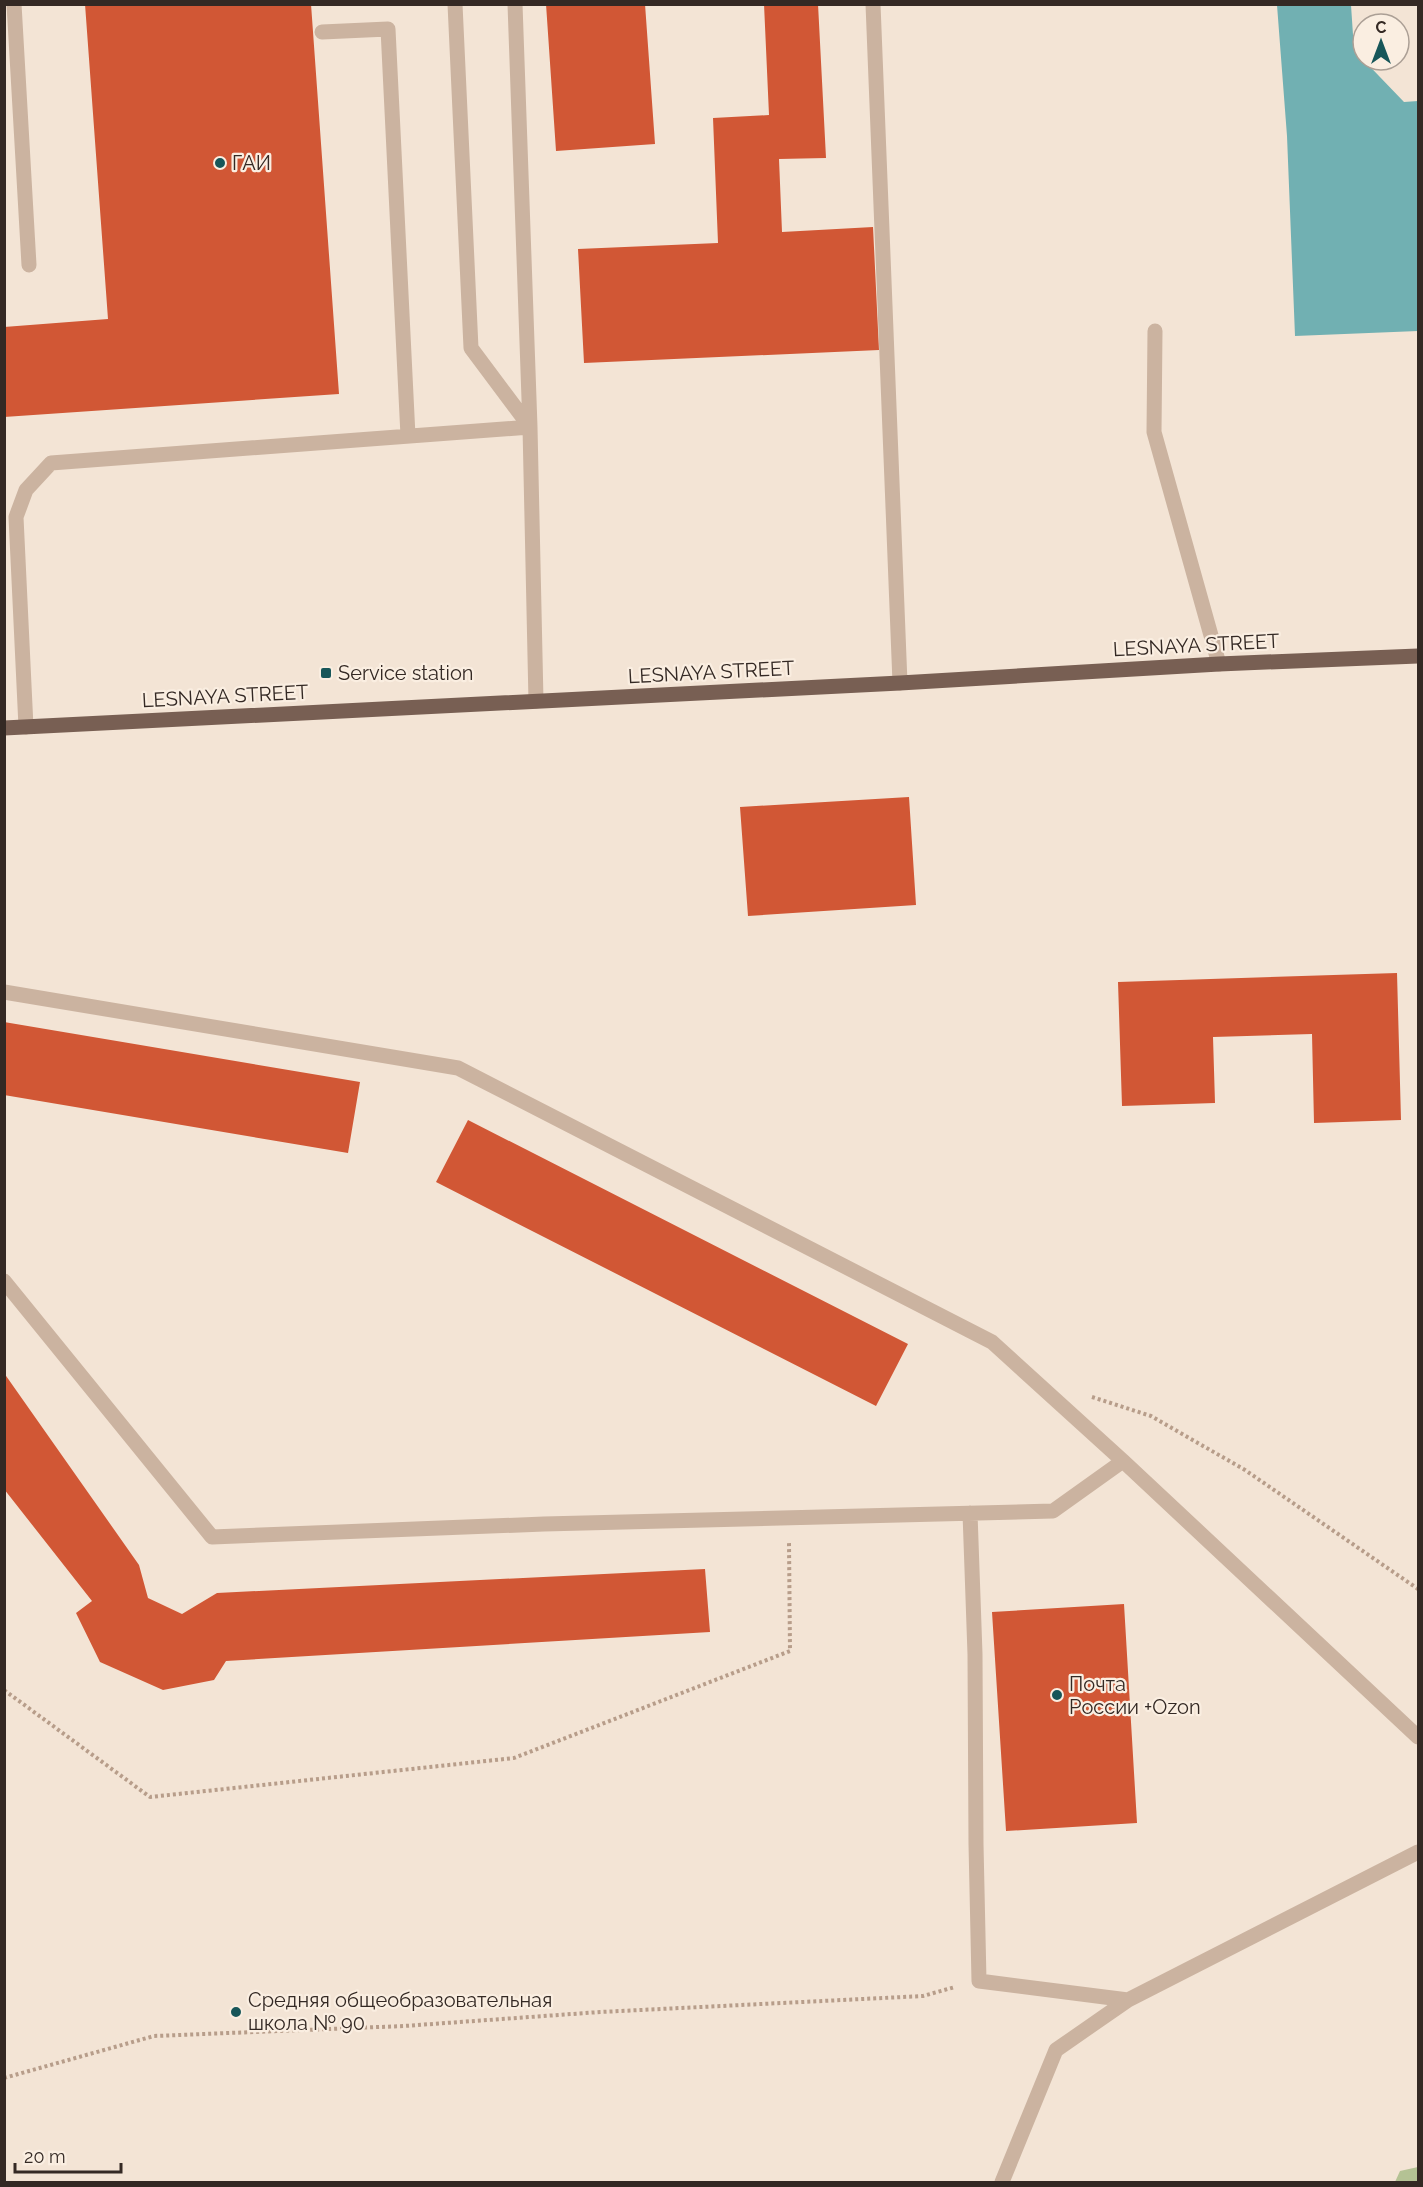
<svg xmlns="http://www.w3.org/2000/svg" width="1423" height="2187" font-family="Raleway,sans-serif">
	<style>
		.green { fill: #b4c294 }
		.water { fill: #71b0b2 }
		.building { fill: #d15735 }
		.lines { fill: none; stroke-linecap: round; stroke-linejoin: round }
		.path { stroke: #b79d8a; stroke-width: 4; stroke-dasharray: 3 3; stroke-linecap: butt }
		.minor { stroke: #cbb3a0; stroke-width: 15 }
		.major { stroke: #785f53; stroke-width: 15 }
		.poi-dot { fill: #175659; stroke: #faeee1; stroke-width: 2 }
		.labels { text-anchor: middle; stroke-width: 4.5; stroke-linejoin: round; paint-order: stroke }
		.poi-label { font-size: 20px; fill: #342924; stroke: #faeee1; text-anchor: start }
		.street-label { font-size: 20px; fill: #342924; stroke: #faeee1 }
	</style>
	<rect width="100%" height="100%" fill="#f3e4d5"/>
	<path class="green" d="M1418,2167V2182H1395L1400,2171Z"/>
	<path class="water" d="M1277,5H1351L1354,50L1404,102L1418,101V331L1295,336L1287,136Z"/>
	<path class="building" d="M85,4H311L339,394L4,417V327L108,319Z
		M546,4H645L655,144L556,151Z
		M764,4H818L826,158L779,159L782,232L873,227L879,350L584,363L578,249L718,243L713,118L769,115Z
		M909,797L916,905L748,916L740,807Z
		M1397,973L1401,1120L1314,1123L1312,1034L1213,1037L1215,1103L1122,1106L1118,982Z
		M4,1022L360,1082L348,1153L4,1095Z
		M468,1120L908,1344L876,1406L436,1182Z
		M4,1373L139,1565L148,1598L182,1614L217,1593L705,1569L710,1632L226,1661L214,1680L163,1690L100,1662L76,1613L92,1601L4,1489Z
		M1124,1604L1137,1823L1006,1831L992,1612Z"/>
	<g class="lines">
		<path class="path" d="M1092,1397L1151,1416L1245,1470L1418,1589
			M4,1690L150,1797L514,1758L790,1651L789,1543
			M4,2078L154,2036L404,2026L600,2012L923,1996L955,1987"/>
		<path class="minor" d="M14,4L29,265
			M455,4L471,348L530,427
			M515,4L530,427L536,701
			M873,4L900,683
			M322,32L388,29L408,436
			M1155,331L1154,432L1219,664
			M26,727L16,517L26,490L51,463L530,427
			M4,992L458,1068L992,1342L1123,1461L1418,1737
			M4,1281L212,1537L544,1524L1053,1511L1123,1461
			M970,1513L975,1654L976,1844L979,1981L1128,2000
			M1002,2182L1056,2050L1128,2000L1418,1852"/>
		<path class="major" d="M4,728L900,683L1219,664L1418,656"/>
	</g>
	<g class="poi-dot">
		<circle cx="220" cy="163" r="6"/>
		<rect x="320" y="667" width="12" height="12" rx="3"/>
		<circle cx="1057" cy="1695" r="6"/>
		<circle cx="236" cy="2012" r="6"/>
	</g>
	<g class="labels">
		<g class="poi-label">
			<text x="232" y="170">ГАИ</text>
			<text x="338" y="680">Service station</text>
			<text x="1069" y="1691">Почта<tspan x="1069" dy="23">России +Ozon</tspan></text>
			<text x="248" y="2007">Средняя общеобразовательная<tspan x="248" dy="23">школа № 90</tspan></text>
		</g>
		<g class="street-label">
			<text transform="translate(1196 645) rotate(-3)" y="7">LESNAYA STREET</text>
			<text transform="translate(711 672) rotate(-3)" y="7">LESNAYA STREET</text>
			<text transform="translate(225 696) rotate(-3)" y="7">LESNAYA STREET</text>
		</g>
	</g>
	<rect width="1423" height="2187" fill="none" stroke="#342924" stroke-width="12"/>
	<g transform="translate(1381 42)"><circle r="28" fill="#faeee1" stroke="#ab9f95" stroke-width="1.5"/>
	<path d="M0-4.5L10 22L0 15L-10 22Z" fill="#175659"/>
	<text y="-9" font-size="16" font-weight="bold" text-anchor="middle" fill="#342924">С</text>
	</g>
	<path d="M15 2163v9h106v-9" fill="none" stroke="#342924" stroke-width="3"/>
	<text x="24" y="2163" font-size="18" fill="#342924" stroke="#faeee1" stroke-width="4.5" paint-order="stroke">20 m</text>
</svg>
